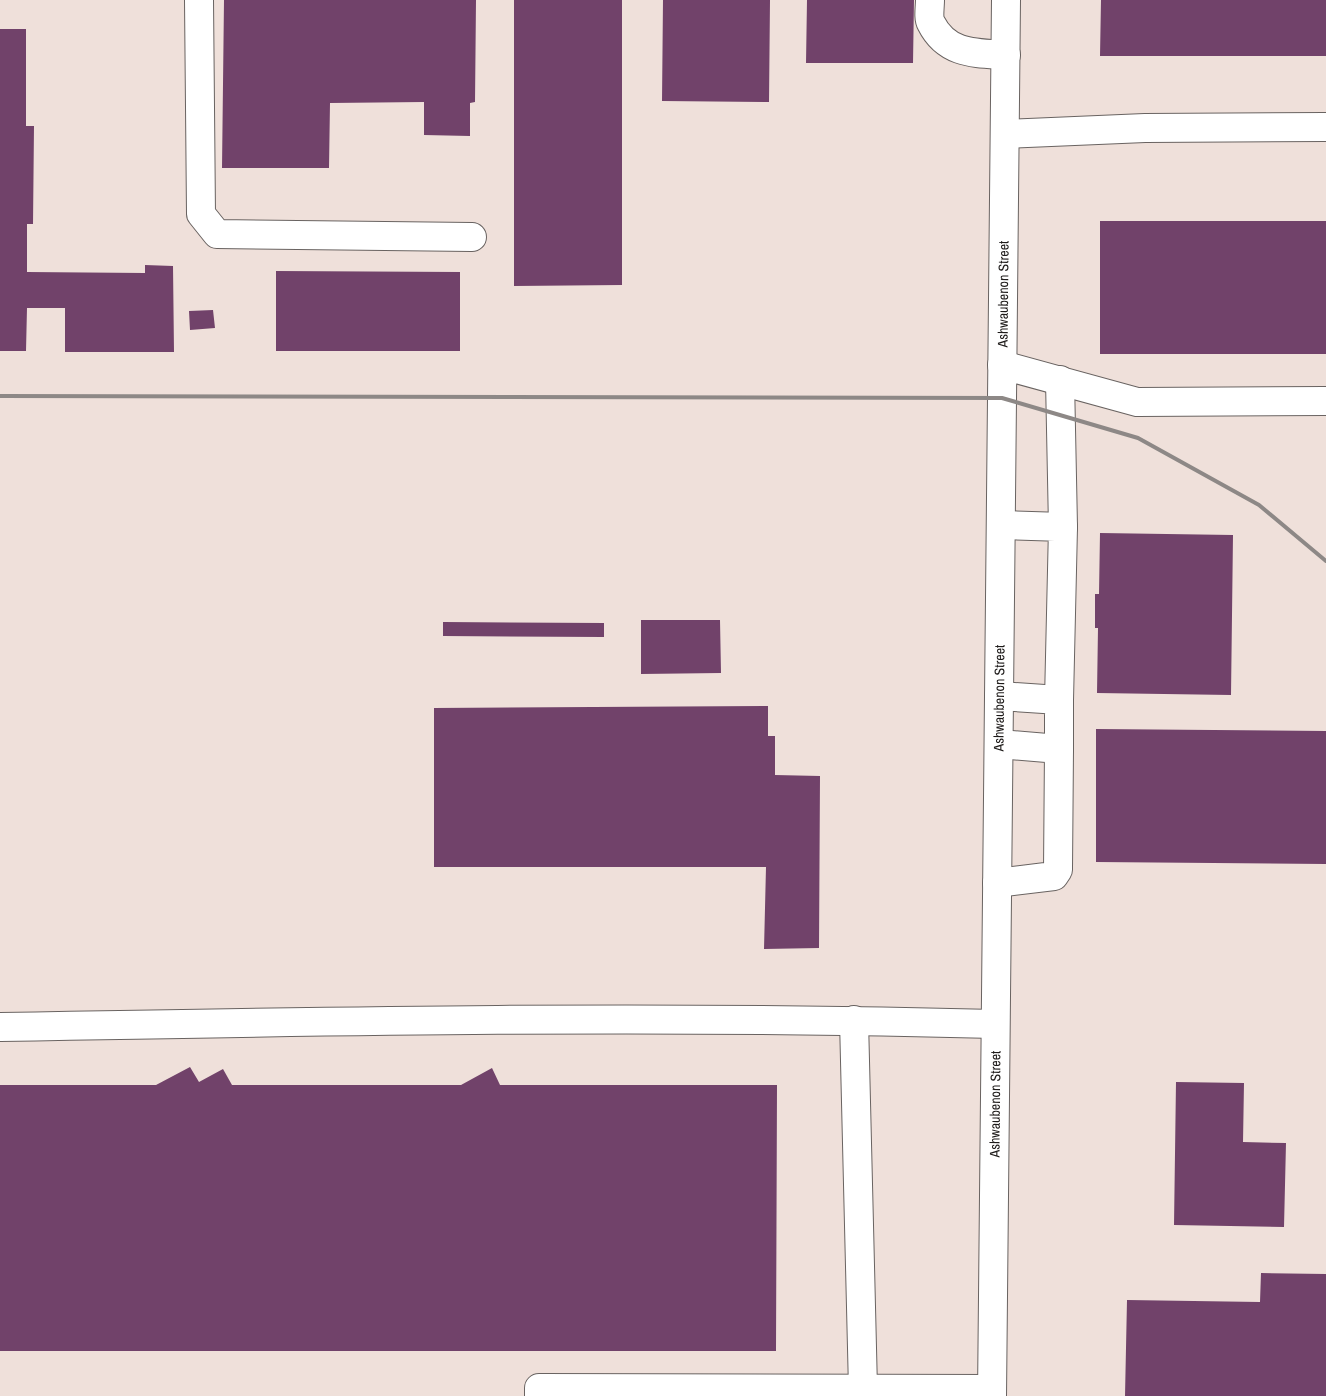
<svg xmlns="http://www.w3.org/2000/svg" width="1326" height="1396" font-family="'Archivo Narrow',sans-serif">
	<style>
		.built { fill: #efe0da }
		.building { fill: #71426a }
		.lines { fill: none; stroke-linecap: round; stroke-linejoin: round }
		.minor-casing { stroke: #696361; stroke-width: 30 }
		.minor { stroke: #fff; stroke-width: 28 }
		.rail { stroke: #8d8886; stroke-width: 4 }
		.labels { text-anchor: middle; stroke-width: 5; stroke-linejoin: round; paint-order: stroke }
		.street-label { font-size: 14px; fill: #1d1a19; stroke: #f3edea }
	</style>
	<rect width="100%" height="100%" fill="#f3edea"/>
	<path class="built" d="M0,0H1326V1396H0Z"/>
	<path class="building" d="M224,0H476L475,102L470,103V136L424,135V102L330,103L329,168H222Z
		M514,0H622V285L514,286Z
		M663,0H770L769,102L662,101Z
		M807,0H914L913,63H806Z
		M1101,0H1326V56H1100Z
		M0,29H26V126H34L33,224H27V272L145,273V265L173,266L174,352H65V308H27L26,351H0Z
		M1100,221H1326V354H1100Z
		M276,271L460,272V351H276Z
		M213,310L215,328L190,330L189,311Z
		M1100,533L1233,535L1231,695L1097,693L1098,628H1095V594H1099Z
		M641,620H720L721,673L641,674Z
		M443,622L604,623V637L443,636Z
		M768,706V736H775V775L820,776L819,948L764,949L766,867H434V708Z
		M1096,729L1326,731V864L1096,862Z
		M190,1067L199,1082L223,1069L232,1085H461L492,1068L500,1085H777L776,1351H0V1085H156Z
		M1176,1082L1244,1083L1243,1142L1286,1143L1284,1227L1174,1225Z
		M1261,1273L1326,1274V1396H1125L1127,1300L1260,1302Z"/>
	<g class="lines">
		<g class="minor-casing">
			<g id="minor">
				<path d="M199,0L201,214L217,234L472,237"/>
				<path d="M930,0C930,7 928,18 931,23C947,55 976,53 1006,55"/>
				<path d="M1005,134L1145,128L1326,127"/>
				<path d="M1002,365L1137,402L1326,401"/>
				<path d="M1060,380L1063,527"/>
				<path d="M1001,525L1063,527L1059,700"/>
				<path d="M999,696L1059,700V749"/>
				<path d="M997,883L1054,876L1058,870L1059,749L999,744"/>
				<path d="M854,1020L863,1389"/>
				<path d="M0,1027C332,1021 664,1015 995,1024"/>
				<path d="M539,1396V1388L992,1389"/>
				<path id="s1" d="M992,1396L1006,0"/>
			</g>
		</g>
		<use href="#minor" class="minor"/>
		<path class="rail" d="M0,396L1002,398L1138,438L1259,505L1326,561"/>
	</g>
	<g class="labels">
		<g class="street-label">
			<text dy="5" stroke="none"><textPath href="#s1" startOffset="1102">Ashwaubenon Street</textPath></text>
			<text dy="5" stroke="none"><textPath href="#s1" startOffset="698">Ashwaubenon Street</textPath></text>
			<text dy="5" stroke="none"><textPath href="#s1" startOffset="292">Ashwaubenon Street</textPath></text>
		</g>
	</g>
</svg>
